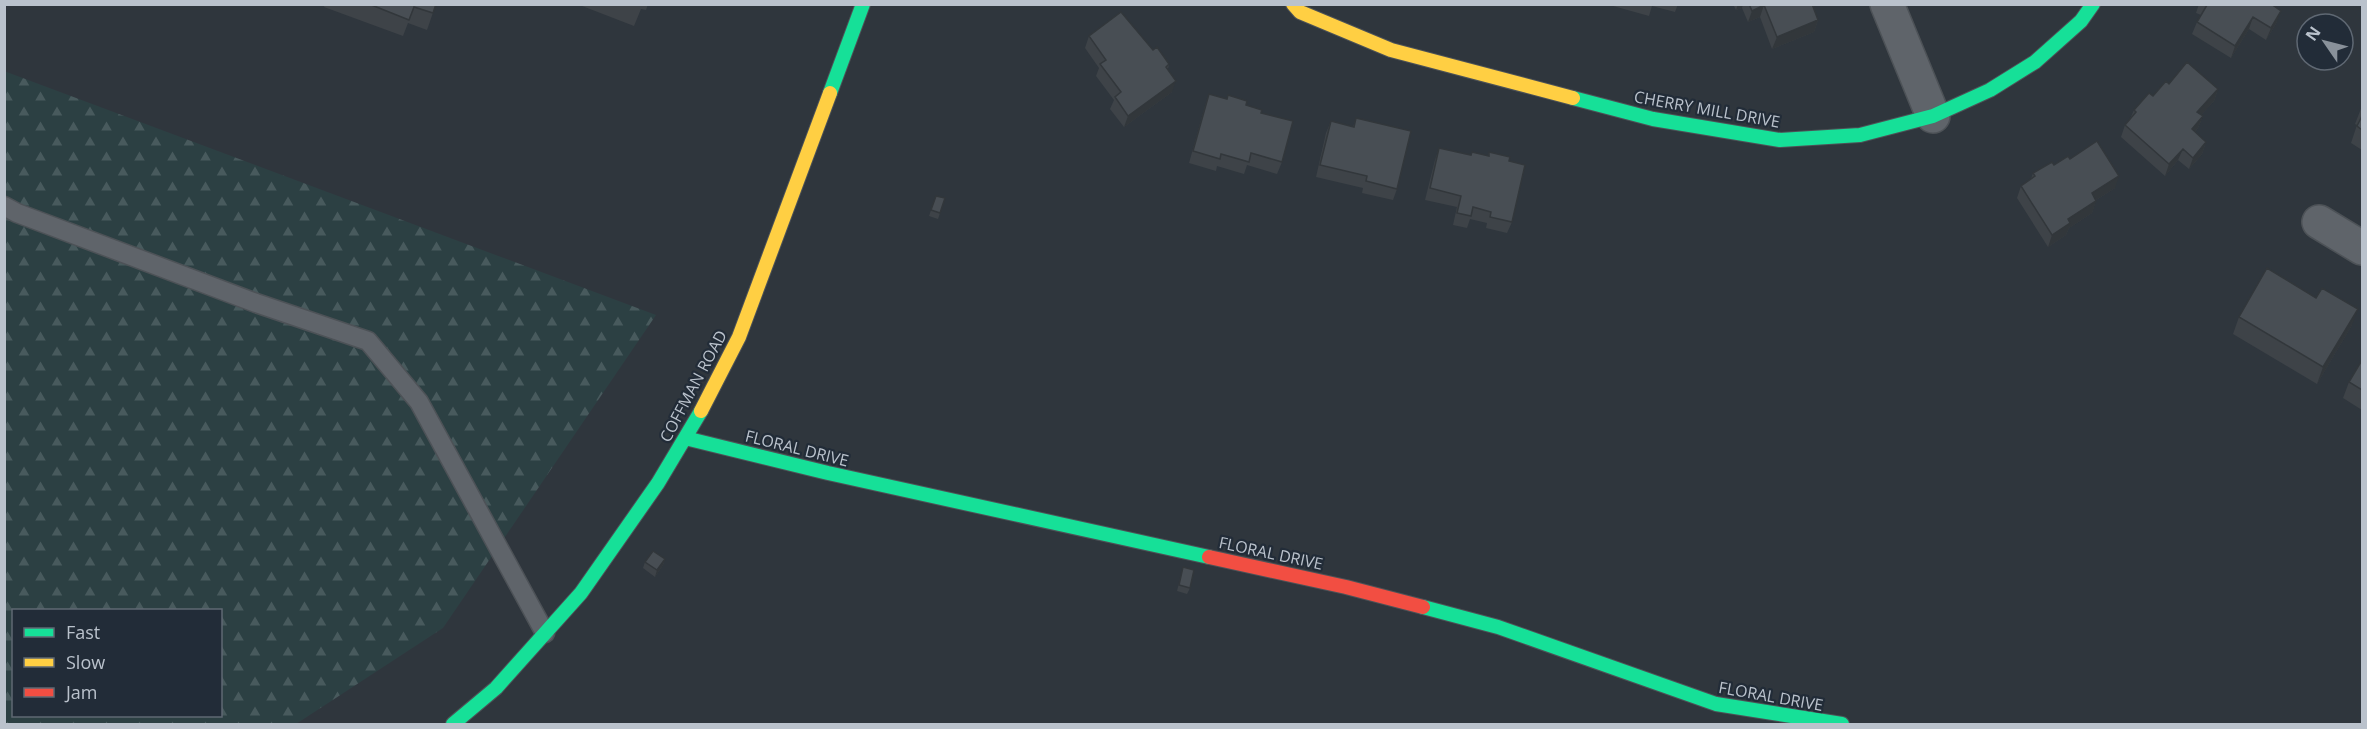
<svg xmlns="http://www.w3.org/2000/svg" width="2367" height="729" font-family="'Open Sans',sans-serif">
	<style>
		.forest { fill: url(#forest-firs); fill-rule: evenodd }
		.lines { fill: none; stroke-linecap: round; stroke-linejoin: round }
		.lane-casing { stroke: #4d5257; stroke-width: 21 }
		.street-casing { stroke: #4d5257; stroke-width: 36 }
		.fast-casing { stroke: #4d5257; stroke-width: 16 }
		.slow-casing { stroke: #4d5257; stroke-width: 16 }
		.jam-casing { stroke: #4d5257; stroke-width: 16 }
		.lane { stroke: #5f646a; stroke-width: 18 }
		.street { stroke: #5f646a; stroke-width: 33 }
		.fast { stroke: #16e098; stroke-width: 14 }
		.slow { stroke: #ffcf43; stroke-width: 14 }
		.jam { stroke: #f24e42; stroke-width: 14 }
		.wall { fill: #3e4348 }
		.shaded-wall { fill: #32373b }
		.building { fill: #484e54; stroke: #32373b; stroke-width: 1.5 }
		.labels { text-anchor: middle; stroke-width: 4.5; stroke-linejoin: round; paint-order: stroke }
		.street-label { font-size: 16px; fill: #bac2cc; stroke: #222c38 }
	</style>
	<defs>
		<pattern id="forest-firs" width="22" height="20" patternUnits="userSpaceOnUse" patternTransform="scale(1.5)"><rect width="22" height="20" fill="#2c4043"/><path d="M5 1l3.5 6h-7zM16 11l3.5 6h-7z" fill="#485a5d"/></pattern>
	</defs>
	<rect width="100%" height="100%" fill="#2f363d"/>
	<path class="forest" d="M4,71L656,315L443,628L296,724H5ZM14,610H220V716H14Z"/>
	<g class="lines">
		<g class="lane-casing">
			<path id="lane" d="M4,206L17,213L256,303L368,341L419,402L545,633"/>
		</g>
		<g class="street-casing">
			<path id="street" d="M1887,4L1933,116
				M2319,222L2362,248"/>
		</g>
		<g class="fast-casing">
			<path id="fast" d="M830,93L863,4
				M1573,98L1653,119L1780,140L1860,135L1933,116L1990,90L2035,62L2081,21L2093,4
				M685,438L828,473L1209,557
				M1423,607L1498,627L1716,704L1842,724
				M453,724L496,688L581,593L658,483L701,411"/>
		</g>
		<g class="slow-casing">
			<path id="slow" d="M1293,4L1300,12L1391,50L1573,98
				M701,411L739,337L830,93"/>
		</g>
		<g class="jam-casing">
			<path id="jam" d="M1209,557L1346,587L1423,607"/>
		</g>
		<use href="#lane" class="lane"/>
		<use href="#street" class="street"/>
		<use href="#fast" class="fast"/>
		<use href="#slow" class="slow"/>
		<use href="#jam" class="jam"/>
	</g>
	<path class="wall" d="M325,4H436L427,30L408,23L403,36L324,7Z
		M577,4H648L646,10L641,9L634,26Z
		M1606,4H1678L1675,12L1652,6L1649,16Z
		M1733,4H1813V5L1818,20L1814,32L1772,49L1760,17L1748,22L1742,8L1736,10Z
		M2199,4H2272L2277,22L2266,40L2249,29L2231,58L2192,34L2197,22L2201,15L2196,13Z
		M1089,36L1153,50L1169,64L1168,69L1172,92L1124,127L1110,109L1114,100L1096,76L1099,68L1085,48Z
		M2169,84L2218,89L2214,101L2201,115L2203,116L2198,128L2195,132L2206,142L2202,154L2189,169L2178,160L2165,176L2121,137L2125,125L2130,119L2134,110Z
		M1209,94L1227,99L1228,95L1261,113L1282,162L1277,174L1247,165L1244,174L1217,166L1216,171L1189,163L1205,106Z
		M2362,106V150L2351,143L2357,125L2355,124Z
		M1356,118L1397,189L1393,200L1362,193L1363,188L1316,177L1326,133L1331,121L1353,127Z
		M1439,148L1471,155L1488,156L1489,152L1509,161L1512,222L1507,233L1486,228L1487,223L1470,219L1467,228L1453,225L1457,207L1425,200L1435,160Z
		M2070,159L2115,188L2096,200L2092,213L2069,228L2066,235L2048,247L2017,198L2021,186L2031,179L2033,173Z
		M936,196L945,198L938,219L929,216Z
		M2239,317L2352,325L2317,384L2233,334Z
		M2362,360V410L2343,398L2349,382Z
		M665,559L663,565L655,577L643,568L645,562Z
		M1183,567L1190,588L1187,594L1177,591Z"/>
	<path class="shaded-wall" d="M1738,4H1743L1742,8L1736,10Z
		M1764,5L1760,17L1748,22L1752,11Z
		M2281,11L2277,22L2266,40L2271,28Z
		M2253,17L2249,29L2231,58L2235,46Z
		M1818,20L1814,32L1772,49L1777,37Z
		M1176,81L1172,92L1124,127L1128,116Z
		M2218,89L2214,101L2193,124L2197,112Z
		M2203,116L2198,128L2187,141L2192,129Z
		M2206,142L2202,154L2189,169L2193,158Z
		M2183,149L2178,160L2165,176L2169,164Z
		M2119,176L2115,188L2088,205L2092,193Z
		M2096,201L2092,213L2069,228L2066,235L2048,247L2052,235L2068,219Z
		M2358,309L2352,325L2317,384L2323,367Z
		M665,559L663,565L655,577L657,570Z"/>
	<path class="building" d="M369,4H436L433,13L414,7L409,20Z
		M1749,4H1812L1818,20L1777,37L1764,5L1752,11Z
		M2206,4H2271L2281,11L2271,28L2253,17L2235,46L2197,22L2207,5Z
		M1121,12L1153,50L1157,47L1169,64L1166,67L1176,81L1128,116L1115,97L1121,92L1100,64L1106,60L1089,36Z
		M2187,62L2218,89L2197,112L2203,116L2192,129L2206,142L2193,158L2183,149L2169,164L2125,125L2136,112L2134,110L2149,93L2153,96L2166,81L2169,84Z
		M1209,94L1227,99L1228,95L1247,101L1246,105L1262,110L1261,113L1293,121L1282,162L1251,153L1249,162L1221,154L1220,159L1193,151Z
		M2362,116V130L2357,126Z
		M1356,118L1411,131L1397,189L1366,181L1367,176L1320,165L1331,121L1354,127Z
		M2097,141L2119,176L2092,193L2096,201L2068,219L2070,223L2052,235L2021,186L2035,176L2033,173L2052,162L2054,165L2068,156L2070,159Z
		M1439,148L1471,155L1472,152L1489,156V152L1510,157L1509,161L1525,165L1512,222L1490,217L1491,212L1473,207L1471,216L1457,213L1461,196L1430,188Z
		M936,196L945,198L940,213L931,210Z
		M2267,268L2316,298L2322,288L2358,309L2323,367L2239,317Z
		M2362,360V390L2349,382Z
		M653,551L665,559L657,570L645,562Z
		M1183,567L1194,570L1190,588L1179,585Z"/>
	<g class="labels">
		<g class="street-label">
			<text transform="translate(1707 109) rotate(10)" y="6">CHERRY MILL DRIVE</text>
			<text transform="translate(693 386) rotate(-62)" y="6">COFFMAN ROAD</text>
			<text transform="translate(797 448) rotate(14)" y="6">FLORAL DRIVE</text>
			<text transform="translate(1271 553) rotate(12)" y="6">FLORAL DRIVE</text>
			<text transform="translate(1771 696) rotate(10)" y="6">FLORAL DRIVE</text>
		</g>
	</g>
	<rect width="2367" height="729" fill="none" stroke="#bac2cc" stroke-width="12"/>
	<rect x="12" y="609" width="210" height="108" fill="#222c38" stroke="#5f6873" stroke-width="1.5"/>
	<rect x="24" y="628" width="30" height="9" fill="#16e098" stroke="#5f6873" stroke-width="1.5"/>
	<text x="66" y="639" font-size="18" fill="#bac2cc">Fast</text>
	<rect x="24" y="658" width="30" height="9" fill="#ffcf43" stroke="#5f6873" stroke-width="1.5"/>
	<text x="66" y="669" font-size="18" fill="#bac2cc">Slow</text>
	<rect x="24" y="688" width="30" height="9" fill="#f24e42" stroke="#5f6873" stroke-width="1.5"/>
	<text x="66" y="699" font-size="18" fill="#bac2cc">Jam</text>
	<g transform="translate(2325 42) rotate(305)"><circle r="28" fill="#222c38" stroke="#5f6873" stroke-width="1.5"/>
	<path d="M0-4.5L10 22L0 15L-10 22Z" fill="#89919a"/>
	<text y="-9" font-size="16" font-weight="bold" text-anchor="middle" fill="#bac2cc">N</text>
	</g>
</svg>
